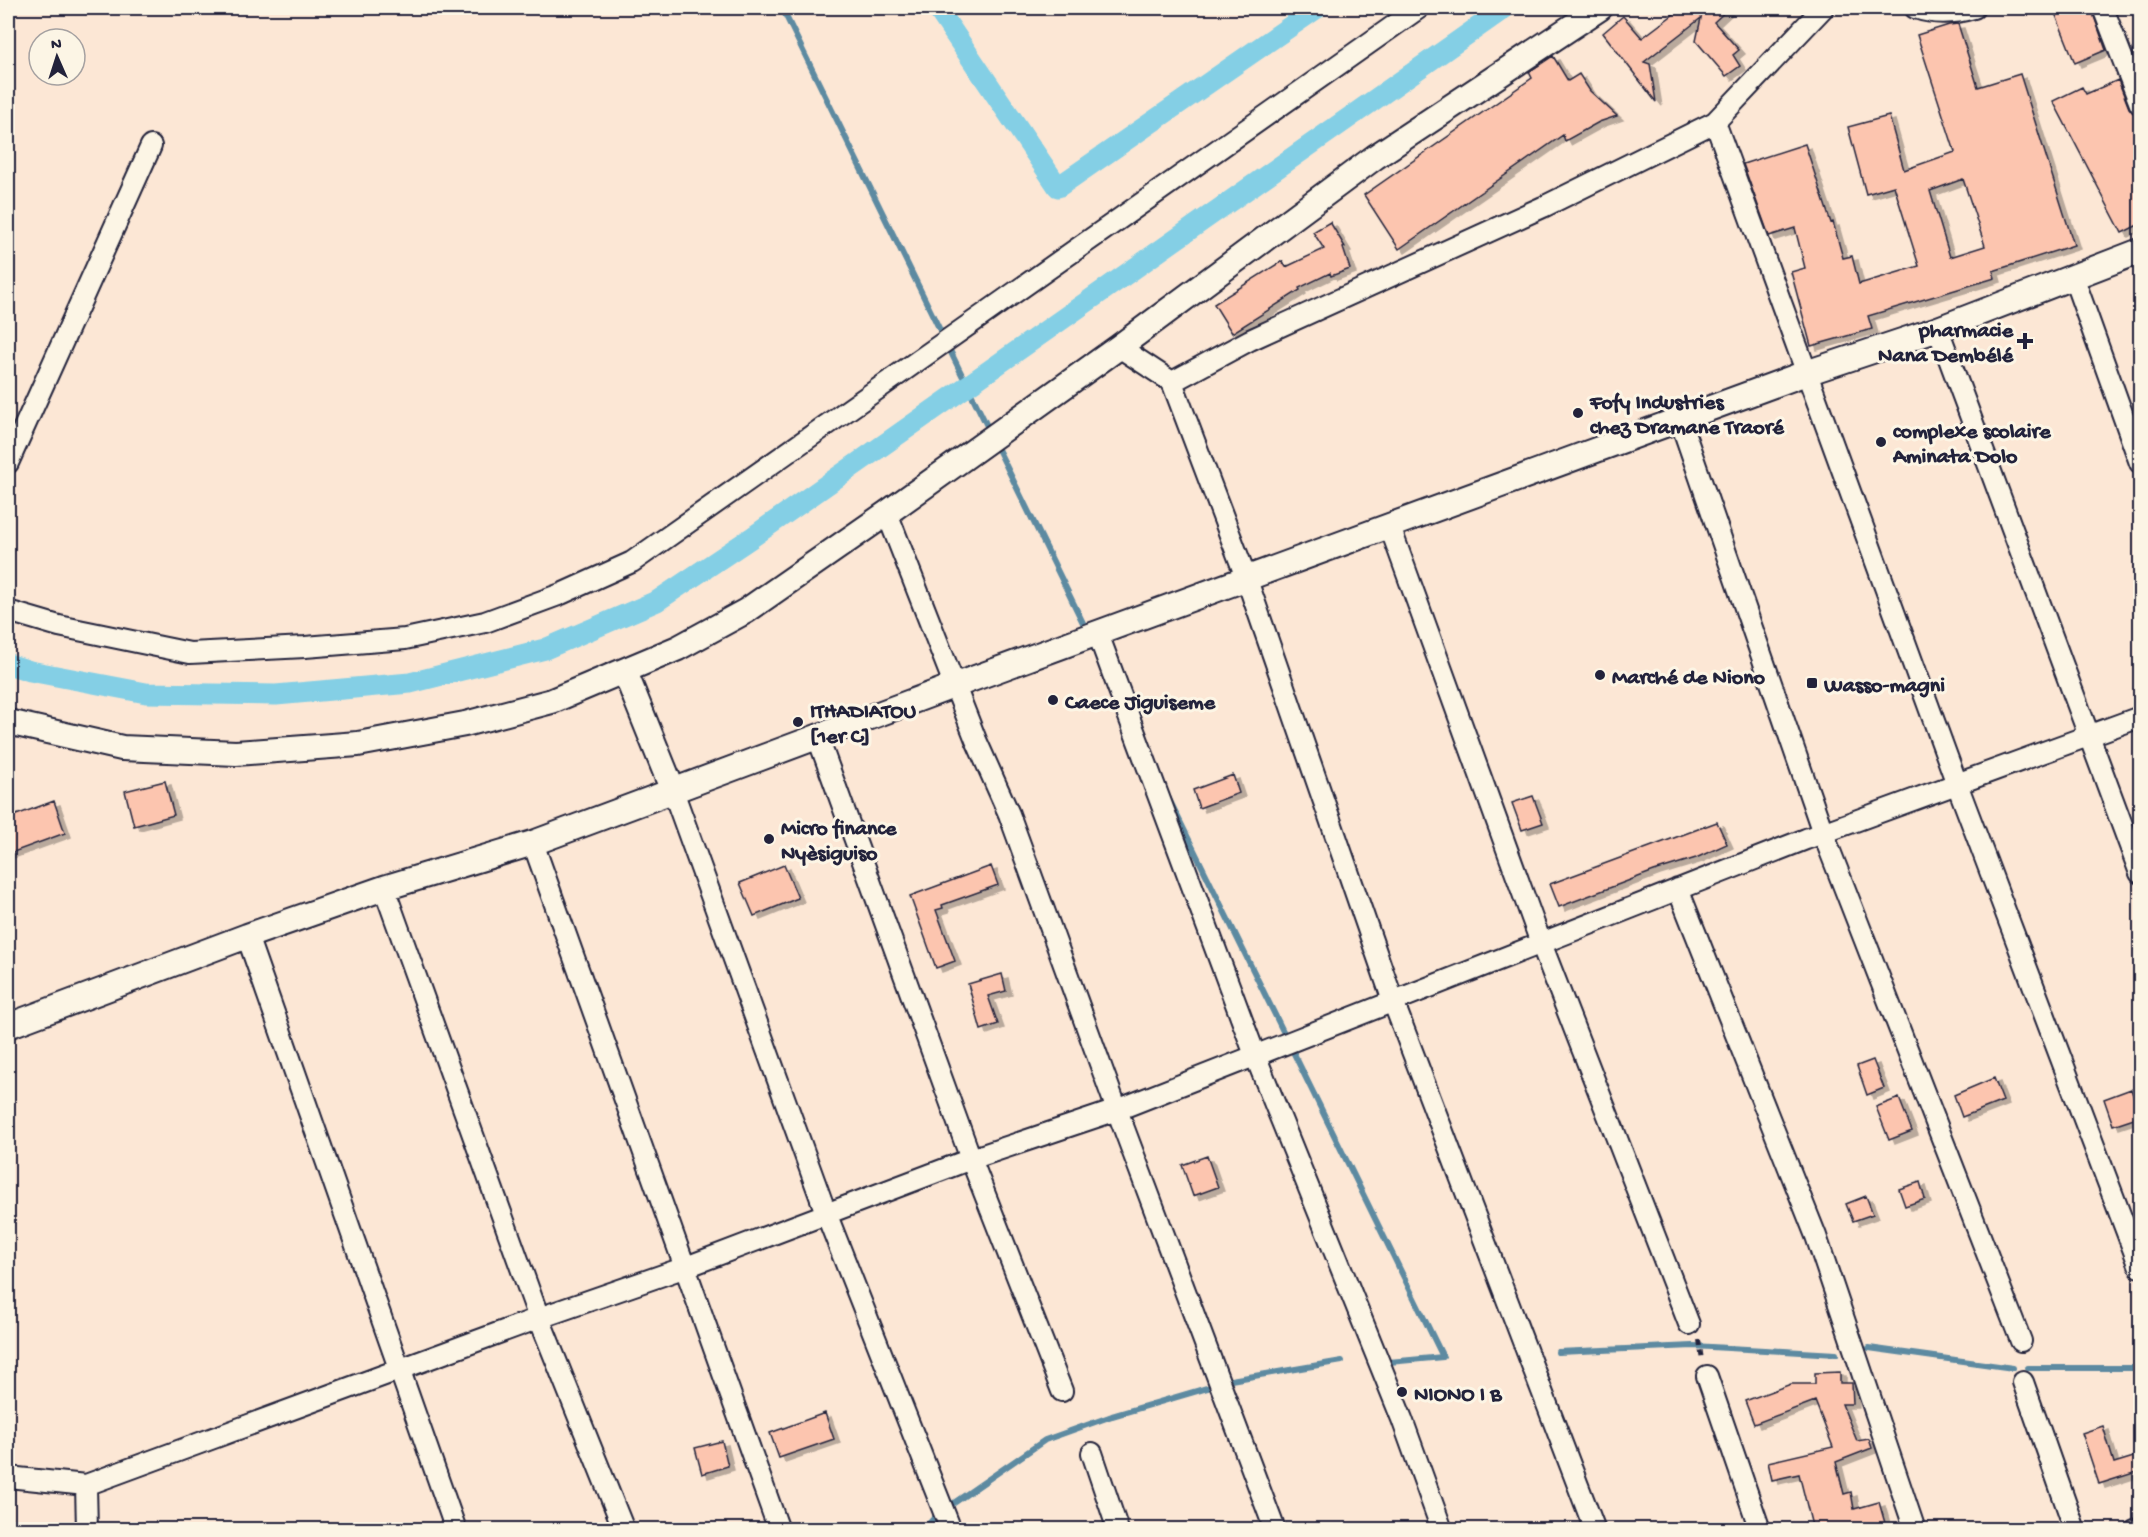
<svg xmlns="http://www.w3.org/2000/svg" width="2148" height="1537" font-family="'Gochi Hand',sans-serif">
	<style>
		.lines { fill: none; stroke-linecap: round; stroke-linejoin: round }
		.stream { stroke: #5d8aa1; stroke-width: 6 }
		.canal { stroke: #84cfe5; stroke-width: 21 }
		.building { fill: #fcc5af; stroke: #22223b; stroke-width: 1.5; fill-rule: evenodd; filter: url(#shadow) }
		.minor-casing { stroke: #22223b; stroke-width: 24 }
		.tertiary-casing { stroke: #22223b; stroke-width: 28 }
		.path { stroke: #22223b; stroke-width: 4; stroke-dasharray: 6 4.5; stroke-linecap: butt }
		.minor { stroke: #fcf5e5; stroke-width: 20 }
		.tertiary { stroke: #fcf5e5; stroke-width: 24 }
		.poi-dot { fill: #22223b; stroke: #fcf5e5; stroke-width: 2 }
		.labels { text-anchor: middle; stroke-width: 6; stroke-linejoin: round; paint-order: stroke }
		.poi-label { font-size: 22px; font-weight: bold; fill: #22223b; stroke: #fcf5e5; text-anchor: start }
	</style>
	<defs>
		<filter id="shadow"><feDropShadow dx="6" dy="4" stdDeviation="0" flood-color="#0004"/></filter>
	</defs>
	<rect width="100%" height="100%" fill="#fce7d5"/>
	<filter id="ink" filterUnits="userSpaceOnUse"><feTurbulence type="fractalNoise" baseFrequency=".0167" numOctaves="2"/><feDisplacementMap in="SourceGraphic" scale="12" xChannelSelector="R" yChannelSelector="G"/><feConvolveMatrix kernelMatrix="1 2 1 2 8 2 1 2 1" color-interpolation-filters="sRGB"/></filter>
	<g filter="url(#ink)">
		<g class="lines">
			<path class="stream" d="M782,8L990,432
				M994,441L1087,631
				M1168,797L1443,1357L1389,1362
				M1869,1348L2013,1368
				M1558,1352L1693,1346L1836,1354
				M2028,1368H2140
				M1231,1380L1342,1361
				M951,1505L1045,1440L1112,1416L1214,1386
				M923,1530L936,1516"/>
			<path class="canal" d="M937,8L1058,187L1317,8
				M8,664L30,671L146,693L276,695L410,683L545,649L657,601L751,538L1505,8"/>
		</g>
		<path class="building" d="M1682,8H1729L1714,22L1739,50L1733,55L1740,66L1726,76L1696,41L1701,18L1644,62L1650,64L1656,102L1603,33L1623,16L1642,38Z
			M2053,8H2091L2106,50L2075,63Z
			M1958,24L1978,87L2020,74L2074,245L1993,271L1995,278L1868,316L1872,329L1811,346L1791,272L1805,268L1795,228L1769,236L1743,164L1805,144L1831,223L1833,222L1843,258L1852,256L1859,284L1919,266L1894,186L1866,194L1848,127L1889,116L1904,170L1955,152L1917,35L1949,25ZM1963,179L1985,246L1950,257L1930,191Z
			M1553,56L1568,81L1579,74L1590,91L1617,116L1599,122L1565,141L1563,135L1399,249L1364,195L1532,78L1529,72Z
			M2118,80L2129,108L2137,115L2140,125V224L2122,233L2053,101L2082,87L2086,94Z
			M1330,222L1345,247L1343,248L1350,269L1331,276L1330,273L1299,288L1300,290L1232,333L1214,304L1282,261L1286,267L1324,249L1313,232Z
			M1233,775L1239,793L1199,808L1193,790Z
			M165,781L174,815L134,826L125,791Z
			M1533,796L1543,823L1522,830L1512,803Z
			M54,801L65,833L8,854V818Z
			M1717,822L1727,844L1696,858L1654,871L1559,907L1550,884Z
			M784,865L798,898L754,916L740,883Z
			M991,866L998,885L942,905L943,908L936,910L955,961L936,968L910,896Z
			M1002,974L1006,991L988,996L998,1024L981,1030L968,984Z
			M1873,1060L1884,1088L1867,1095L1857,1066Z
			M1994,1078L2003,1101L1962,1117L1954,1095Z
			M2131,1089L2140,1116L2113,1125L2104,1099Z
			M1899,1098L1912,1131L1889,1140L1876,1107Z
			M1207,1156L1218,1187L1193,1196L1182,1165Z
			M1920,1182L1925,1199L1905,1206L1899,1189Z
			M1866,1196L1873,1214L1853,1221L1846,1204Z
			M1840,1372V1383H1852L1853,1404H1842L1857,1441L1869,1439L1872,1448L1836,1462L1844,1494L1851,1492L1854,1509L1879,1502L1887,1530H1813L1799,1474L1772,1480L1768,1462L1833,1447L1815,1401L1754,1424L1745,1401L1791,1384H1815V1373Z
			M825,1413L834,1439L779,1458L770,1433Z
			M2103,1426L2114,1463L2140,1455V1471L2099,1484L2082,1433Z
			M722,1441L728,1466L702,1474L695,1448Z"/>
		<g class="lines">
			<g class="minor-casing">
				<path id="minor" d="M1915,8C1935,15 1954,14 1974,8
					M2103,8L2140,104
					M1715,122L1957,784L2140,1267
					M2073,276L2140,463
					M1938,329L2140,873
					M1119,347L1172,382L1247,580L1393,1001L1595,1530
					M1172,382L1250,340L1543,207L1715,122L1823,8
					M1680,420L1823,833L2021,1341
					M8,463L151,146
					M887,513L976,740L1009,814L1117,1110L1275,1530
					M1390,527L1541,943L1689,1324
					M8,611L59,626L190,653L305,647L405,639L485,622L561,594L632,562L1419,8
					M1098,634L1255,1055L1402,1419L1442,1530
					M818,738L971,1159L1062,1391
					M673,791L826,1213L951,1530
					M533,843L779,1530
					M384,888L539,1318L624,1530
					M1678,889L1816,1236L1915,1530
					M247,936L456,1530
					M1707,1376L1760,1530
					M2023,1382L2075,1530
					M1092,1453L1118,1530
					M8,1477L86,1485L539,1318L686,1267L971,1159L1117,1110L1806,839L2140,717
					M86,1485L87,1530
					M2135,1530L2140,1528"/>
			</g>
			<g class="tertiary-casing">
				<path id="tertiary" d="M625,672L673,791
					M8,722L122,748L236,753L358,744L465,724L552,701L678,648L746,611L887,513L1119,347L1375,157L1600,8
					M8,1026L247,936L384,888L533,843L956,685L1806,373L1938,329L2140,251"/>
			</g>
			<path class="path" d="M1699,1340L1702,1360"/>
			<use href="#minor" class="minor"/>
			<use href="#tertiary" class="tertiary"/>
		</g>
	</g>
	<g class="poi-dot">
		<path d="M2022 332h6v6h6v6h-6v6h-6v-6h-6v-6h6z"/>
		<circle cx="1578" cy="413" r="6"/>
		<circle cx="1881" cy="442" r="6"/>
		<circle cx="1600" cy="675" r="6"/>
		<rect x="1806" y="677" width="12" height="12" rx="3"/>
		<circle cx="1053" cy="700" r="6"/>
		<circle cx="798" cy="722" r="6"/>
		<circle cx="769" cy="839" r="6"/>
		<circle cx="1402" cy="1392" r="6"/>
	</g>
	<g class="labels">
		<g class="poi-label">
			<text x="2013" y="336" text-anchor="end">pharmacie<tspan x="2013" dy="25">Nana Dembélé</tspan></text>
			<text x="1590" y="408">Fofy Industries<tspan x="1590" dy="25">chez Dramane Traoré</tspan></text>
			<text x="1893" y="437">complexe scolaire<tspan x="1893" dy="25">Aminata Dolo</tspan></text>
			<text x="1612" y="683">Marché de Niono</text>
			<text x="1824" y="691">Wasso-magni</text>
			<text x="1065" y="708">Caece Jiguiseme</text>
			<text x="810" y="717">ITHADIATOU<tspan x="810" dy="25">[1er C]</tspan></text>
			<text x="781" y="834">Micro finance<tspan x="781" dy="25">Nyèsiguiso</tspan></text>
			<text x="1414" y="1400">NIONO I B</text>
		</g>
	</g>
	<rect width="2148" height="1537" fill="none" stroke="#fcf5e5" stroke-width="30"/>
	<rect x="15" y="15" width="2118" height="1507" fill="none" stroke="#22223b" stroke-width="2" filter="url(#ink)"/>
	<g transform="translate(57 57) rotate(357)"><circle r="28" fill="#fcf5e5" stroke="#a5a1a1" stroke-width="1.5"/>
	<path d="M0-4.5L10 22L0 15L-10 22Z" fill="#22223b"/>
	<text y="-9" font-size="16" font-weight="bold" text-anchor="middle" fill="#22223b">N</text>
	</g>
</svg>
